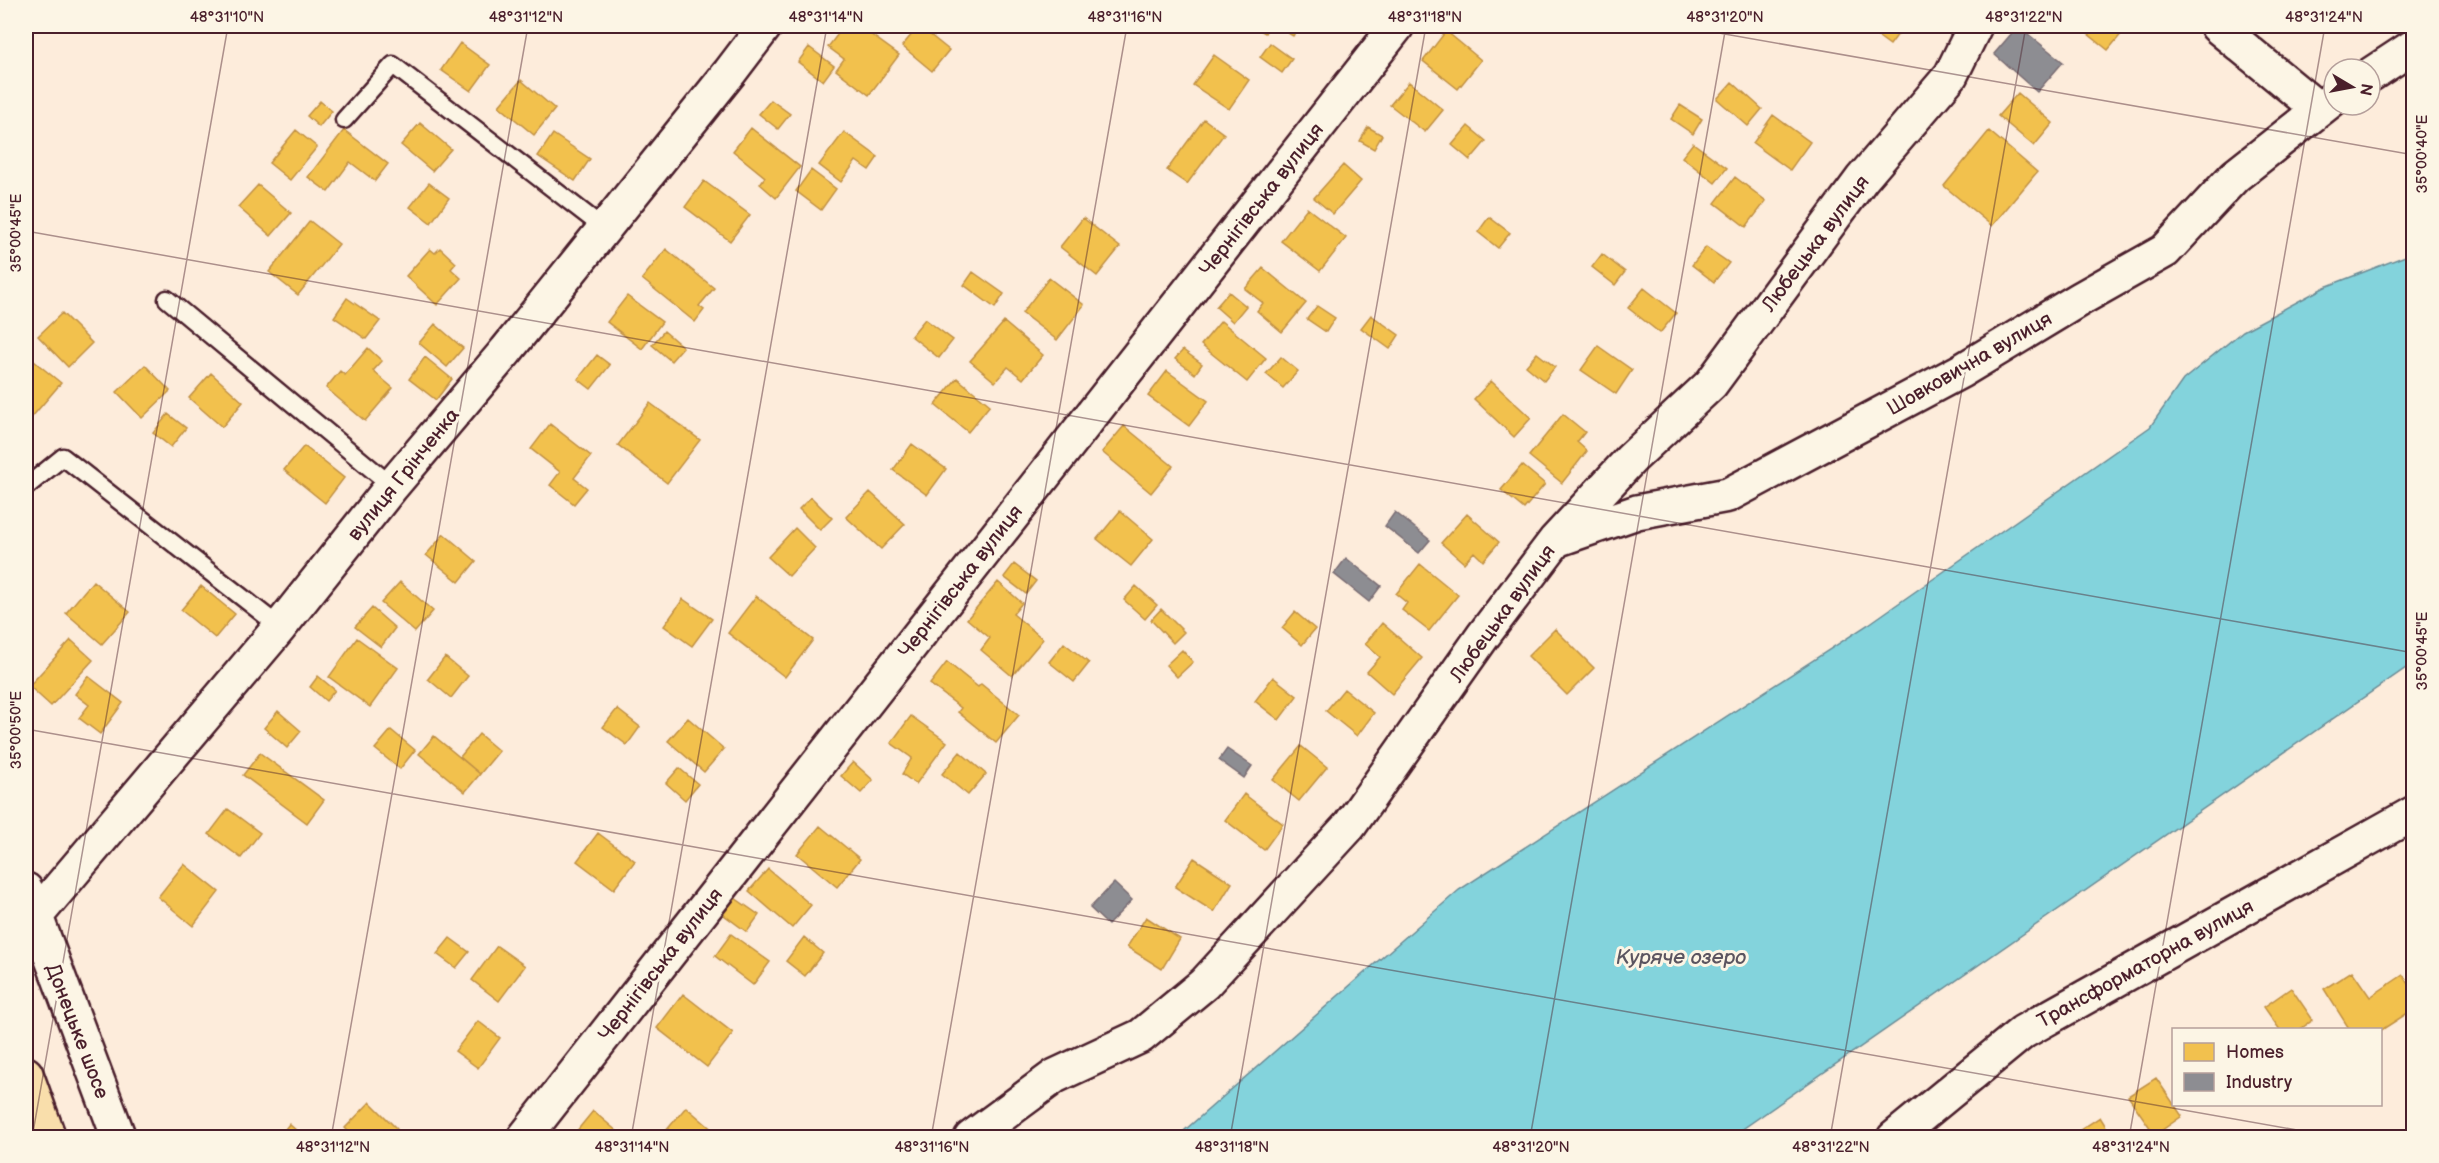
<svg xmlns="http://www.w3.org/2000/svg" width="2439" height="1163" font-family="'Balsamiq Sans',sans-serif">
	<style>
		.water { fill: #83d3dc; stroke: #6c8b95; stroke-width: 1.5 }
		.homes { fill: #f2c14e; stroke: #c09044; stroke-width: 1.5 }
		.industry { fill: #8d8d92; stroke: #796c73; stroke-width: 1.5 }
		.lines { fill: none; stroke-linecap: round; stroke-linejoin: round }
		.lane-casing { stroke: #4a1f2b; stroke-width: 21 }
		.street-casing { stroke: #4a1f2b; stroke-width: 38 }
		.highway-casing { stroke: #4a1f2b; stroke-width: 38 }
		.lane { stroke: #fcf5e5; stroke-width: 16 }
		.street { stroke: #fcf5e5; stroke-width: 33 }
		.highway { stroke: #f9deab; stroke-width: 33 }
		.ticks { fill: none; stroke: #4a1f2b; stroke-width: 1.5; stroke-opacity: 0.45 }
		.labels { text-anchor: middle; stroke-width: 6; stroke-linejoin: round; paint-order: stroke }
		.street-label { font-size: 20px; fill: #4a1f2b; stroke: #fcf5e5 }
		.water-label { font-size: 21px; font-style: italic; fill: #5b5560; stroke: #fcf5e5 }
		.neatline { fill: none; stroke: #4a1f2b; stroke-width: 2 }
		.ticks-label { font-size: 15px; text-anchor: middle; fill: #4a1f2b }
	</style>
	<rect width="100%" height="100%" fill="#fdecdb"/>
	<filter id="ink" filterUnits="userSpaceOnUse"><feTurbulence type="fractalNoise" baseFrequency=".0167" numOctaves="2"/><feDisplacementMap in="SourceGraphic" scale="12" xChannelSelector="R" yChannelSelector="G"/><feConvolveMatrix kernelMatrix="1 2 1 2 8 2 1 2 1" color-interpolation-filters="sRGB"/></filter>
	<g filter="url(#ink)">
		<path class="water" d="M2413,253V663L1731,1137H1177L1459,890L1869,624L2150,427L2183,380L2243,331L2325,287Z"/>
		<path class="homes" d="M844,26H859L899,55L869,95L836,70L844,59L828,47Z
			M919,26L949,50L932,71L902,46Z
			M1253,26H1269L1265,33Z
			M1276,26H1299L1293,36Z
			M1864,26H1904L1890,45Z
			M2078,26H2128L2108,50Z
			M1446,31L1481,60L1458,89L1423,61Z
			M460,43L490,65L471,91L441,70Z
			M1270,43L1292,59L1282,73L1260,57Z
			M809,47L834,66L823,81L798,62Z
			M1214,55L1249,80L1229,109L1193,85Z
			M521,80L555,109L534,135L499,106Z
			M1409,82L1443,110L1425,132L1390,105Z
			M1732,82L1762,109L1748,126L1717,99Z
			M2018,93L2053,123L2034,146L1998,116Z
			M771,100L790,114L778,129L759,114Z
			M320,101L332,111L319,127L307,116Z
			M1680,105L1702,119L1693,134L1671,119Z
			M1773,115L1810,142L1790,170L1753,143Z
			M1204,119L1224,134L1187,184L1167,170Z
			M420,123L451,149L432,171L401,145Z
			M1468,126L1486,141L1470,160L1452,145Z
			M1368,127L1382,135L1374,149L1360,141Z
			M751,128L800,167L776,198L760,184L765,177L733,151Z
			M296,130L317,147L290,180L269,163Z
			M344,130L388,164L375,181L350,162L328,192L308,177Z
			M1989,131L2037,172L1992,226L1944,186Z
			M844,132L878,157L869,170L856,161L841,182L819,165Z
			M553,134L590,159L575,181L538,156Z
			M1693,143L1727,168L1715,183L1682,157Z
			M1343,165L1361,181L1333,214L1314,198Z
			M811,170L836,189L821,210L796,191Z
			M1735,177L1766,201L1746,227L1715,203Z
			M704,181L750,215L730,241L685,207Z
			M429,183L449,198L431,223L410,207Z
			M258,185L291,213L271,236L238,207Z
			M1307,208L1346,238L1320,271L1281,241Z
			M1489,217L1510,233L1498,248L1478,232Z
			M1083,218L1120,247L1097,276L1060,247Z
			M310,221L339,244L298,295L269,272Z
			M1706,247L1729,263L1714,282L1692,265Z
			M440,248L456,263L451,269L461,278L437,305L406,276L430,249L435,253Z
			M666,249L714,288L699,306L704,310L695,322L642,279Z
			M1602,254L1625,272L1615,285L1592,267Z
			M1263,268L1306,303L1282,332L1257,311L1263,303L1245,289Z
			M973,272L1004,294L995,308L964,285Z
			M1049,278L1084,305L1057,340L1022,313Z
			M1644,288L1676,313L1660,333L1628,308Z
			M1229,292L1246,306L1233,322L1216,307Z
			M627,296L662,322L642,349L607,322Z
			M347,298L380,321L366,339L334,317Z
			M1317,306L1335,318L1326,332L1307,319Z
			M62,313L92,343L68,367L38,336Z
			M1371,315L1399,335L1390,349L1361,328Z
			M925,319L953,340L939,358L911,336Z
			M1221,321L1266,358L1247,382L1201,345Z
			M1004,322L1043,355L1023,379L1008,367L995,382L970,361Z
			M435,324L463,348L447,367L419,343Z
			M664,331L683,347L671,361L652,345Z
			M1598,346L1632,370L1616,394L1581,370Z
			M368,348L382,361L373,371L393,388L365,421L326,388L340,371L345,375Z
			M1183,350L1202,364L1195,374L1175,359Z
			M1537,353L1555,367L1544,381L1526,366Z
			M597,355L610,365L591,389L578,379Z
			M425,357L452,379L436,400L409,379Z
			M1281,357L1298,371L1283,388L1266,374Z
			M34,361L61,383L32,417L26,411V371Z
			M145,365L170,391L142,418L117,392Z
			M1167,371L1208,401L1189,426L1148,396Z
			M211,373L243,402L222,427L189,398Z
			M957,378L990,405L968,432L935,405Z
			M1491,381L1531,418L1514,437L1474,399Z
			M650,403L700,440L667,483L618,445Z
			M168,414L186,428L171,447L153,433Z
			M1563,414L1585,432L1577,442L1587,451L1562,483L1529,456Z
			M550,424L591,456L574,478L587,488L574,504L550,485L560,472L531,449Z
			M1124,426L1173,466L1151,493L1102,452Z
			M912,444L946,469L927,495L893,470Z
			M304,446L344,478L325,503L284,470Z
			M1522,465L1545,484L1524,509L1501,490Z
			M870,492L905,524L881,549L846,517Z
			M811,497L832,518L820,530L799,509Z
			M1120,511L1153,539L1131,566L1097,539Z
			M1467,514L1499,542L1483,561L1474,552L1464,563L1441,543Z
			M795,528L815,548L789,576L768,557Z
			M444,534L476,561L459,582L426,555Z
			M1014,564L1036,581L1026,594L1004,577Z
			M1420,564L1458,595L1429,631L1402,610L1407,603L1396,594Z
			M93,581L130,612L102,644L66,613Z
			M400,582L433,611L415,632L381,603Z
			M998,582L1022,603L1013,614L1043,639L1012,676L981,650L990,638L967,619Z
			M201,586L235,614L215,638L181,610Z
			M1136,586L1157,605L1145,619L1124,600Z
			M756,596L813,640L785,677L728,633Z
			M683,599L712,619L692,646L664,626Z
			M372,608L395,628L381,647L355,627Z
			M1161,609L1184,632L1173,643L1151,620Z
			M1295,612L1315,629L1302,645L1282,628Z
			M1382,623L1422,658L1392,694L1367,672L1380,657L1365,644Z
			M1555,629L1594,668L1567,695L1528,656Z
			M357,638L398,668L370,707L329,677Z
			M71,640L93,660L51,706L29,686Z
			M1064,643L1089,663L1074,682L1049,662Z
			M1182,650L1193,662L1177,677L1166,665Z
			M445,657L468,676L451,698L428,679Z
			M947,662L978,687L981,684L1019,715L996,743L958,712L961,708L930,684Z
			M88,676L123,703L100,734L79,718L89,705L75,694Z
			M318,676L335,690L326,701L310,687Z
			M1273,677L1297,696L1279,720L1255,701Z
			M1344,689L1374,713L1357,736L1326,711Z
			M617,709L640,727L627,745L603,727Z
			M278,711L301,731L287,748L264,728Z
			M911,716L947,742L916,784L902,774L912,758L891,743Z
			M688,718L724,749L704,772L668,741Z
			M391,730L415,750L400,769L375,749Z
			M479,734L499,751L480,774L460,757Z
			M434,736L480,774L465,792L419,754Z
			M1301,746L1327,767L1299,801L1273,780Z
			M960,752L986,774L968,795L942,774Z
			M260,753L324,800L307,823L243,775Z
			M853,762L873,780L861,793L841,776Z
			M679,768L698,784L685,800L666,783Z
			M1244,794L1283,824L1264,850L1225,820Z
			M228,809L260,833L241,858L209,834Z
			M820,826L860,859L837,887L797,854Z
			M598,833L635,861L614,889L577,861Z
			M1194,858L1232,883L1214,912L1175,887Z
			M184,864L219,892L193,926L158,897Z
			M768,869L811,905L792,928L749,891Z
			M732,896L759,915L747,932L720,912Z
			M1146,917L1180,939L1162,969L1127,947Z
			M731,934L770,962L753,985L715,956Z
			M804,937L823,953L805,976L786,961Z
			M450,938L469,952L456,968L437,954Z
			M497,946L525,966L499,1001L472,980Z
			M2352,971L2370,997L2403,975L2414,991V1009L2380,1031L2350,1030L2324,989Z
			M2291,988L2313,1020L2299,1030H2280L2264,1007Z
			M683,994L733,1033L707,1067L657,1028Z
			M478,1021L500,1038L478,1068L455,1051Z
			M2156,1078L2182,1116L2155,1135L2128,1096Z
			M370,1102L397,1129L388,1138H355L345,1128Z
			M686,1107L722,1138H660Z
			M593,1111L625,1138H571Z
			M2100,1117L2113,1138H2072L2071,1136Z
			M289,1124L305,1138H278Z"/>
		<path class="industry" d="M2018,26L2063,62L2037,92L1994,54Z
			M1395,512L1430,540L1419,553L1385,526Z
			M1346,558L1381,586L1369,602L1334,574Z
			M1227,749L1252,766L1244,778L1219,760Z
			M1114,883L1132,900L1108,925L1090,908Z"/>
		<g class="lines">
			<g class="lane-casing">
				<path id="lane" d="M344,120L393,65L605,229
					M167,299L392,486
					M26,487L63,457L280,627"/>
			</g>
			<g class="street-casing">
				<path id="street" d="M2217,26L2318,109
					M2370,75L2414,46
					M1559,539L1637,512L1728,495L1961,371L2080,299L2165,251L2235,176L2334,98
					M26,890L119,1138
					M35,917L280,627L392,486L506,351L730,72L765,26
					M524,1138L1397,26
					M971,1138L1055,1076L1141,1036L1204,984L1350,825L1483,636L1555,541L1631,459L1711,384L1862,179L1951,75L1975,26
					M1894,1138L2023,1032L2414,813"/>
			</g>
			<g class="highway-casing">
				<path id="highway" d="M26,1074L49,1138"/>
			</g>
			<use href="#lane" class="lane"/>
			<use href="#street" class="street"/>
			<use href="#highway" class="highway"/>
		</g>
	</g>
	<path class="ticks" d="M1679,26L2414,155M26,231L2414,653M26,729L2342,1138M32,1138L228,26M331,1138L528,26M631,1138L827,26M931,1138L1127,26M1230,1138L1426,26M1530,1138L1726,26M1830,1138L2026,26M2129,1138L2325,26"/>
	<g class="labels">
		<g class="street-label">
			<text transform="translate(1261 199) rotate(-52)" y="7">Чернігівська вулиця</text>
			<text transform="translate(1815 243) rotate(-53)" y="7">Любецька вулиця</text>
			<text transform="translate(1969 363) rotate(-30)" y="7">Шовковична вулиця</text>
			<text transform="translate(403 474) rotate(-51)" y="7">вулиця Грінченка</text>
			<text transform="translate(960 581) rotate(-52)" y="7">Чернігівська вулиця</text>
			<text transform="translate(1502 613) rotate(-54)" y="7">Любецька вулиця</text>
			<text transform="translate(2145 963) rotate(-29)" y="7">Трансформаторна вулиця</text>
			<text transform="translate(660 964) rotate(-52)" y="7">Чернігівська вулиця</text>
			<text transform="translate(78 1031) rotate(69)" y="7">Донецьке шосе</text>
		</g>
		<g class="water-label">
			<text x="1681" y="964">Куряче озеро</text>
		</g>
	</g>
	<rect width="2439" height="1163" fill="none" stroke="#fcf5e5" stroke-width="66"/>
	<rect x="2172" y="1028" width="210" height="78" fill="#fcf5e5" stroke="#b59f9b" stroke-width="1.5"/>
	<rect x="2184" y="1043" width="30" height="18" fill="#f2c14e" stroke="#b59f9b" stroke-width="1.5"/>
	<text x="2226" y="1058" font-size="18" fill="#4a1f2b">Homes</text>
	<rect x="2184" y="1073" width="30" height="18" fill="#8d8d92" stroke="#b59f9b" stroke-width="1.5"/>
	<text x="2226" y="1088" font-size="18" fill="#4a1f2b">Industry</text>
	<g transform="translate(2352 87) rotate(100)"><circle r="28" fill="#fcf5e5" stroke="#b59f9b" stroke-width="1.5"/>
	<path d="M0-4.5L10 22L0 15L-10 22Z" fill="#4a1f2b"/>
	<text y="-9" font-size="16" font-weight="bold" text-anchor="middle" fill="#4a1f2b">N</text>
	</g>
	<rect x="33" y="33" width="2373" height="1097" class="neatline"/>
	<g class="ticks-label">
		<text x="227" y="22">48°31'10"N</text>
		<text x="526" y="22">48°31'12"N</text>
		<text x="826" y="22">48°31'14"N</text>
		<text x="1125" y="22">48°31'16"N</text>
		<text x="1425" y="22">48°31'18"N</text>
		<text x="1725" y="22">48°31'20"N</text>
		<text x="2024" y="22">48°31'22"N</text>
		<text x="2324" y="22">48°31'24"N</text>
		<text transform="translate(2422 154) rotate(-90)" y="5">35°00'40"E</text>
		<text transform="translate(16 233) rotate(-90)" y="5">35°00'45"E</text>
		<text transform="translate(2422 651) rotate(-90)" y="5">35°00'45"E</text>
		<text transform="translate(16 730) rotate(-90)" y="5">35°00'50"E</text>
		<text x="333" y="1152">48°31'12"N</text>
		<text x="632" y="1152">48°31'14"N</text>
		<text x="932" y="1152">48°31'16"N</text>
		<text x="1232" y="1152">48°31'18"N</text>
		<text x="1531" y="1152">48°31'20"N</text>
		<text x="1831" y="1152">48°31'22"N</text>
		<text x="2131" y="1152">48°31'24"N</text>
	</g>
</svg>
